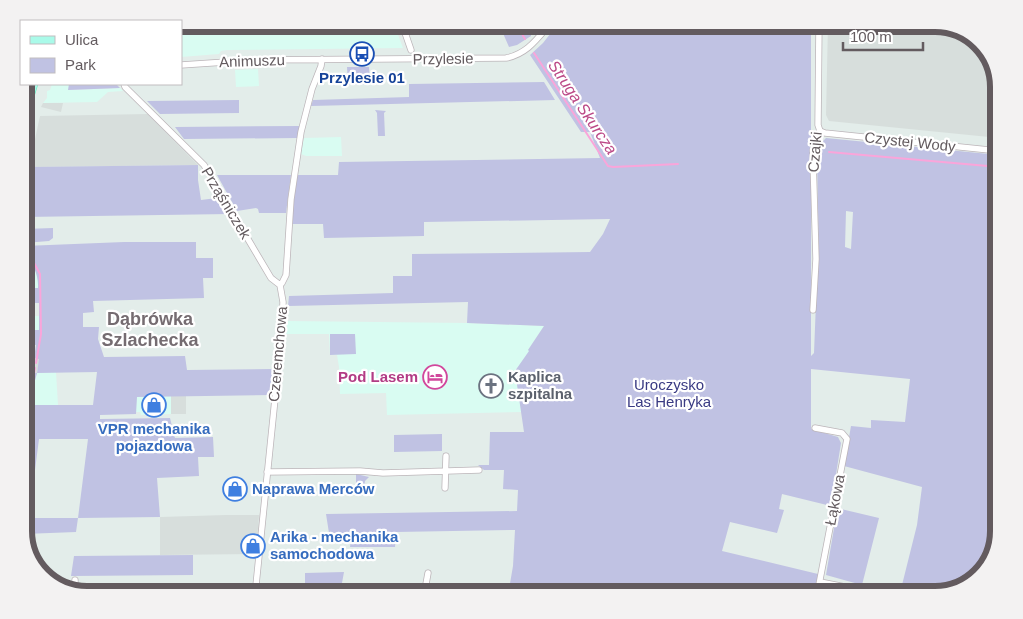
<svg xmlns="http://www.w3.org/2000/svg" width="1023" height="619" font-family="Helvetica,sans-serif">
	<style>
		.commercial { fill: #d9fcf2 }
		.industrial { fill: #d7dedc }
		.green { fill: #c0c2e3; fill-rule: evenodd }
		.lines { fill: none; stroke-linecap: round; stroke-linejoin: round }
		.stream { stroke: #faa5da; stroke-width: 2 }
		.street-casing { stroke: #bcb5b9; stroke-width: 7 }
		.primary-casing { stroke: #5fe9bb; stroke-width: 10 }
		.street { stroke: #fff; stroke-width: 5.5 }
		.primary { stroke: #aafae9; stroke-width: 9 }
		.labels { text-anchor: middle; stroke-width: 4.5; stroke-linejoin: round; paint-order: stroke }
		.street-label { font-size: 15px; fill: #635b5f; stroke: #fff }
		.transit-label { font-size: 15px; font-weight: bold; fill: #164399; stroke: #fff }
		.hotel-label { font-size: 15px; font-weight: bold; fill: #b23c85; stroke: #fff; text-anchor: end }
		.worship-label { font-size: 15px; font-weight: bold; fill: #5b616d; stroke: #fff; text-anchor: start }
		.park-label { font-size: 15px; fill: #393a83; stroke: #fff }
		.shop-label { font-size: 15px; font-weight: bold; fill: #366cbe; stroke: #fff; text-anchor: start }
		.water-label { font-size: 16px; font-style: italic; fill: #bc4987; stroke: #fff }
		.quarter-label { font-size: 18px; font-weight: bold; fill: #756c71; stroke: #fff }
		.rim { fill: none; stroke: #635b5f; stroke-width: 6 }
	</style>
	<rect width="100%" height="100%" fill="#e3edea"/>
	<path class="commercial" d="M181,24H394L403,48L227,50L221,51L219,54L181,57Z
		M258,69L259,86L236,87L235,70Z
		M52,84H69V90L120,88L123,91L108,92L97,102L43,103L47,98V91L50,90Z
		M341,137L342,156H306L301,154L304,138Z
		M24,248L37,273L39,288H24Z
		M24,316H39V330H24Z
		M287,321L467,323L544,326L528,350L530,351L515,371L522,412L387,415L386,393L340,394L339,367L337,355H330L329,334H286Z
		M56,372L58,405H30L27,424H24V389L33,388L37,373Z
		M171,396V414L141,415L140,412H136V397Z"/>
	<path class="industrial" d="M828,24H935L967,32L991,56L999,84V138L829,121L826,115Z
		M43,103H63L61,112L41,107Z
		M148,114L198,165L29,167L40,116Z
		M40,358L37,373H24V359Z
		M171,396H186V414H171Z
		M226,515H259L256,554L160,555V517Z"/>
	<path class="green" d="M499,24H540L531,35V36L517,45L509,47Z
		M558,24H811V356L814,353L817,277L819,262L817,154L821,143L826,138L999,155V531L991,563L967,587L935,595H911L900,593L917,525L922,487L844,466L851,426L871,428V420L905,422L910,379L811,369V429L838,437L841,443L831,506L782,494L779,509L784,510L777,533L730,522L722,551L818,574L814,595H508L513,566L515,530L396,532L395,547H350L352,533H329L326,514L517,511L518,490L503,489L504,470H484L478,465H489L490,432H524L515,371L529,351L528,350L544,326L467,323L468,302L288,306L289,296L393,293V276H412V254L590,252L603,234L610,219L424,222V236L324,238L323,224H291L297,175H338L339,162L600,158L590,132H581L530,55L543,43ZM846,211L853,212L851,249L845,247Z
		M347,67H369L370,84L348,85Z
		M544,82L555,100L311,106L313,100L409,97V84Z
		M69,84H116L120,88L68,90Z
		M239,100V113L160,114L147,101Z
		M33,110L34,112L26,149L24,148V133L31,111Z
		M375,110L386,111L384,113L385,136H378L377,113Z
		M300,126L297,138L184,139L175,127Z
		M198,165V180L201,200L217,198L222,200L230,214L24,217V179L26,167Z
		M217,175H291L286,213H259L258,209L256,208L237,211Z
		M53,228V238L49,241L24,243V229Z
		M124,242H196V258H213V278H203L204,298L93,301L94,312L83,313V327H99L98,339L104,357L185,356L187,370L274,369L271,395L137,397L136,414L100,415V419L170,418L175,438L213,437L214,457H198L199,476L157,478L160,517L78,518L76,532L24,534V518H78L88,439H39L35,470L24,469V424H27L30,405H93L97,372L37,373L33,388H29L31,373H37L39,359L34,358L36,345H24V330H39V303H24V288H38C39,271 29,261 24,246Z
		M330,334H355L356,354L330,355Z
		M442,434V451L394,452V435Z
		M356,474L369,477L365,481L364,492L356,493Z
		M841,509L879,518L862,585L826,575L837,511Z
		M193,555V575L71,576L74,556Z
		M344,572L342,583L338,586L305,587V573Z
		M824,586L870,595H822Z"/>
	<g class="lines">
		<path class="stream" d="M516,24L525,39
			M534,53L608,166L613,167L678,164
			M829,152L999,167
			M26,248L40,274L41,334L36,363
			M31,389L35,368
			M24,424L28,406"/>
		<g class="street-casing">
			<path id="street" d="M402,24L411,50
				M181,65L257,60L506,58C527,54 537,39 550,24
				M124,84L125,87L204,165L271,278L280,285
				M820,131L825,133L999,151
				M280,285L282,283L286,275L291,199L301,132L312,89L321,66L322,59
				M813,310L816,259L813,158V150L820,131L818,125L819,24
				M815,428L842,433L847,439L817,595
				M267,472L360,471L383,473L479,470
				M445,488L446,456
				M75,580V592
				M820,582L886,595
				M255,591L336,589L344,590L343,595
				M255,595L282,330L283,302L280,285
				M424,595L428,573"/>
		</g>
		<g class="primary-casing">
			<path id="primary" d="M24,114L33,84"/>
		</g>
		<use href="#street" class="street"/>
		<use href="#primary" class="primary"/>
	</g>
	<defs>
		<g id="bus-ring" transform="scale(1.25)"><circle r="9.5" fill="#fff" stroke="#1a4fb4" stroke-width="1.5"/><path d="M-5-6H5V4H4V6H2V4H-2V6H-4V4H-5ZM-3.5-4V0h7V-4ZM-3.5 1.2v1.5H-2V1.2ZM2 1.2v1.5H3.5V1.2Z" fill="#1a4fb4"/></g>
		<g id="hotel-ring" transform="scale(1.25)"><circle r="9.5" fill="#fff" stroke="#d1479c" stroke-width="1.5"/><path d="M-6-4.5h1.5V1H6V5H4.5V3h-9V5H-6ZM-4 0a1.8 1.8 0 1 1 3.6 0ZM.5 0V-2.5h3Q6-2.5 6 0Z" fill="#d1479c"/></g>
		<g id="church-ring" transform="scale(1.25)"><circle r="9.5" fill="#fff" stroke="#6b7280" stroke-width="1.5"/><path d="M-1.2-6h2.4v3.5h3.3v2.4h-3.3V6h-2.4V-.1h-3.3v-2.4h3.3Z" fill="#6b7280"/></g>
		<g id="shop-ring" transform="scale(1.25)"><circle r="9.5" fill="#fff" stroke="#3f7fe0" stroke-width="1.5"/><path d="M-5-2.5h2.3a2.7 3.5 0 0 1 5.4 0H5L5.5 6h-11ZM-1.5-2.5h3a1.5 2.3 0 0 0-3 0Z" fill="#3f7fe0"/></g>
	</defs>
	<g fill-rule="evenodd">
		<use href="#bus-ring" x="362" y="54"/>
		<use href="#hotel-ring" x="435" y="377"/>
		<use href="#church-ring" x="491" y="386"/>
		<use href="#shop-ring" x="154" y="405"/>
		<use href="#shop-ring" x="235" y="489"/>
		<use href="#shop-ring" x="253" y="546"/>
	</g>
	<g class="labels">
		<g class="street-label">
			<text transform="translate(443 59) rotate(-1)" y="5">Przylesie</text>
			<text transform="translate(252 61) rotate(-2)" y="5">Animuszu</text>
			<text transform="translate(910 142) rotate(6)" y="5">Czystej Wody</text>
			<text transform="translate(815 152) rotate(-85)" y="5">Czajki</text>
			<text transform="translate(226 203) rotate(59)" y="5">Prząśniczek</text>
			<text transform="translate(278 354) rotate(-85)" y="5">Czeremchowa</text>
			<text transform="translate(835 500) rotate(-79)" y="5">Łąkowa</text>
		</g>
		<g class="transit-label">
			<text x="362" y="83">Przylesie 01</text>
		</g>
		<g class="hotel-label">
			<text x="418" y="382">Pod Lasem</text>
		</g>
		<g class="worship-label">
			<text x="508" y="382">Kaplica<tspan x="508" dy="17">szpitalna</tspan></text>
		</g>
		<g class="park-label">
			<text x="669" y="390">Uroczysko<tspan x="669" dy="17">Las Henryka</tspan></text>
		</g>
		<g class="shop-label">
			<text x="154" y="434" text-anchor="middle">VPR mechanika<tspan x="154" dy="17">pojazdowa</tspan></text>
			<text x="252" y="494">Naprawa Merców</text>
			<text x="270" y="542">Arika - mechanika<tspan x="270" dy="17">samochodowa</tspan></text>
		</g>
		<g class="water-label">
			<text transform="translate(583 107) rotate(56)" y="6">Struga Skurcza</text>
		</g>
		<g class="quarter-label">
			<text x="150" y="325">Dąbrówka<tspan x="150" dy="21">Szlachecka</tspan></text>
		</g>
	</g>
	<path d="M0 0H1023V619H0ZM87 32H935A55 55 0 0 1 990 87V531A55 55 0 0 1 935 586H87A55 55 0 0 1 32 531V87A55 55 0 0 1 87 32Z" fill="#f3f2f2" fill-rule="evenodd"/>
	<path class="rim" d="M87 32H935A55 55 0 0 1 990 87V531A55 55 0 0 1 935 586H87A55 55 0 0 1 32 531V87A55 55 0 0 1 87 32Z"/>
	<rect x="20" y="20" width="162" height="65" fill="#ffffff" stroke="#c1bdbf"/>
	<rect x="30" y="36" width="25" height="8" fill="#aafae9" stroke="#c1bdbf"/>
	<text x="65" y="45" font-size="15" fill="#635b5f">Ulica</text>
	<rect x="30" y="58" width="25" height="15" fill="#c0c2e3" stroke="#c1bdbf"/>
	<text x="65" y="70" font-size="15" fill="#635b5f">Park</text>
	<path d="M843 42v8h80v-8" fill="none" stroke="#635b5f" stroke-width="2.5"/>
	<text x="850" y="42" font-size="15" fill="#635b5f" stroke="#ffffff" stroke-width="4" paint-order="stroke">100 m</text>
</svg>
